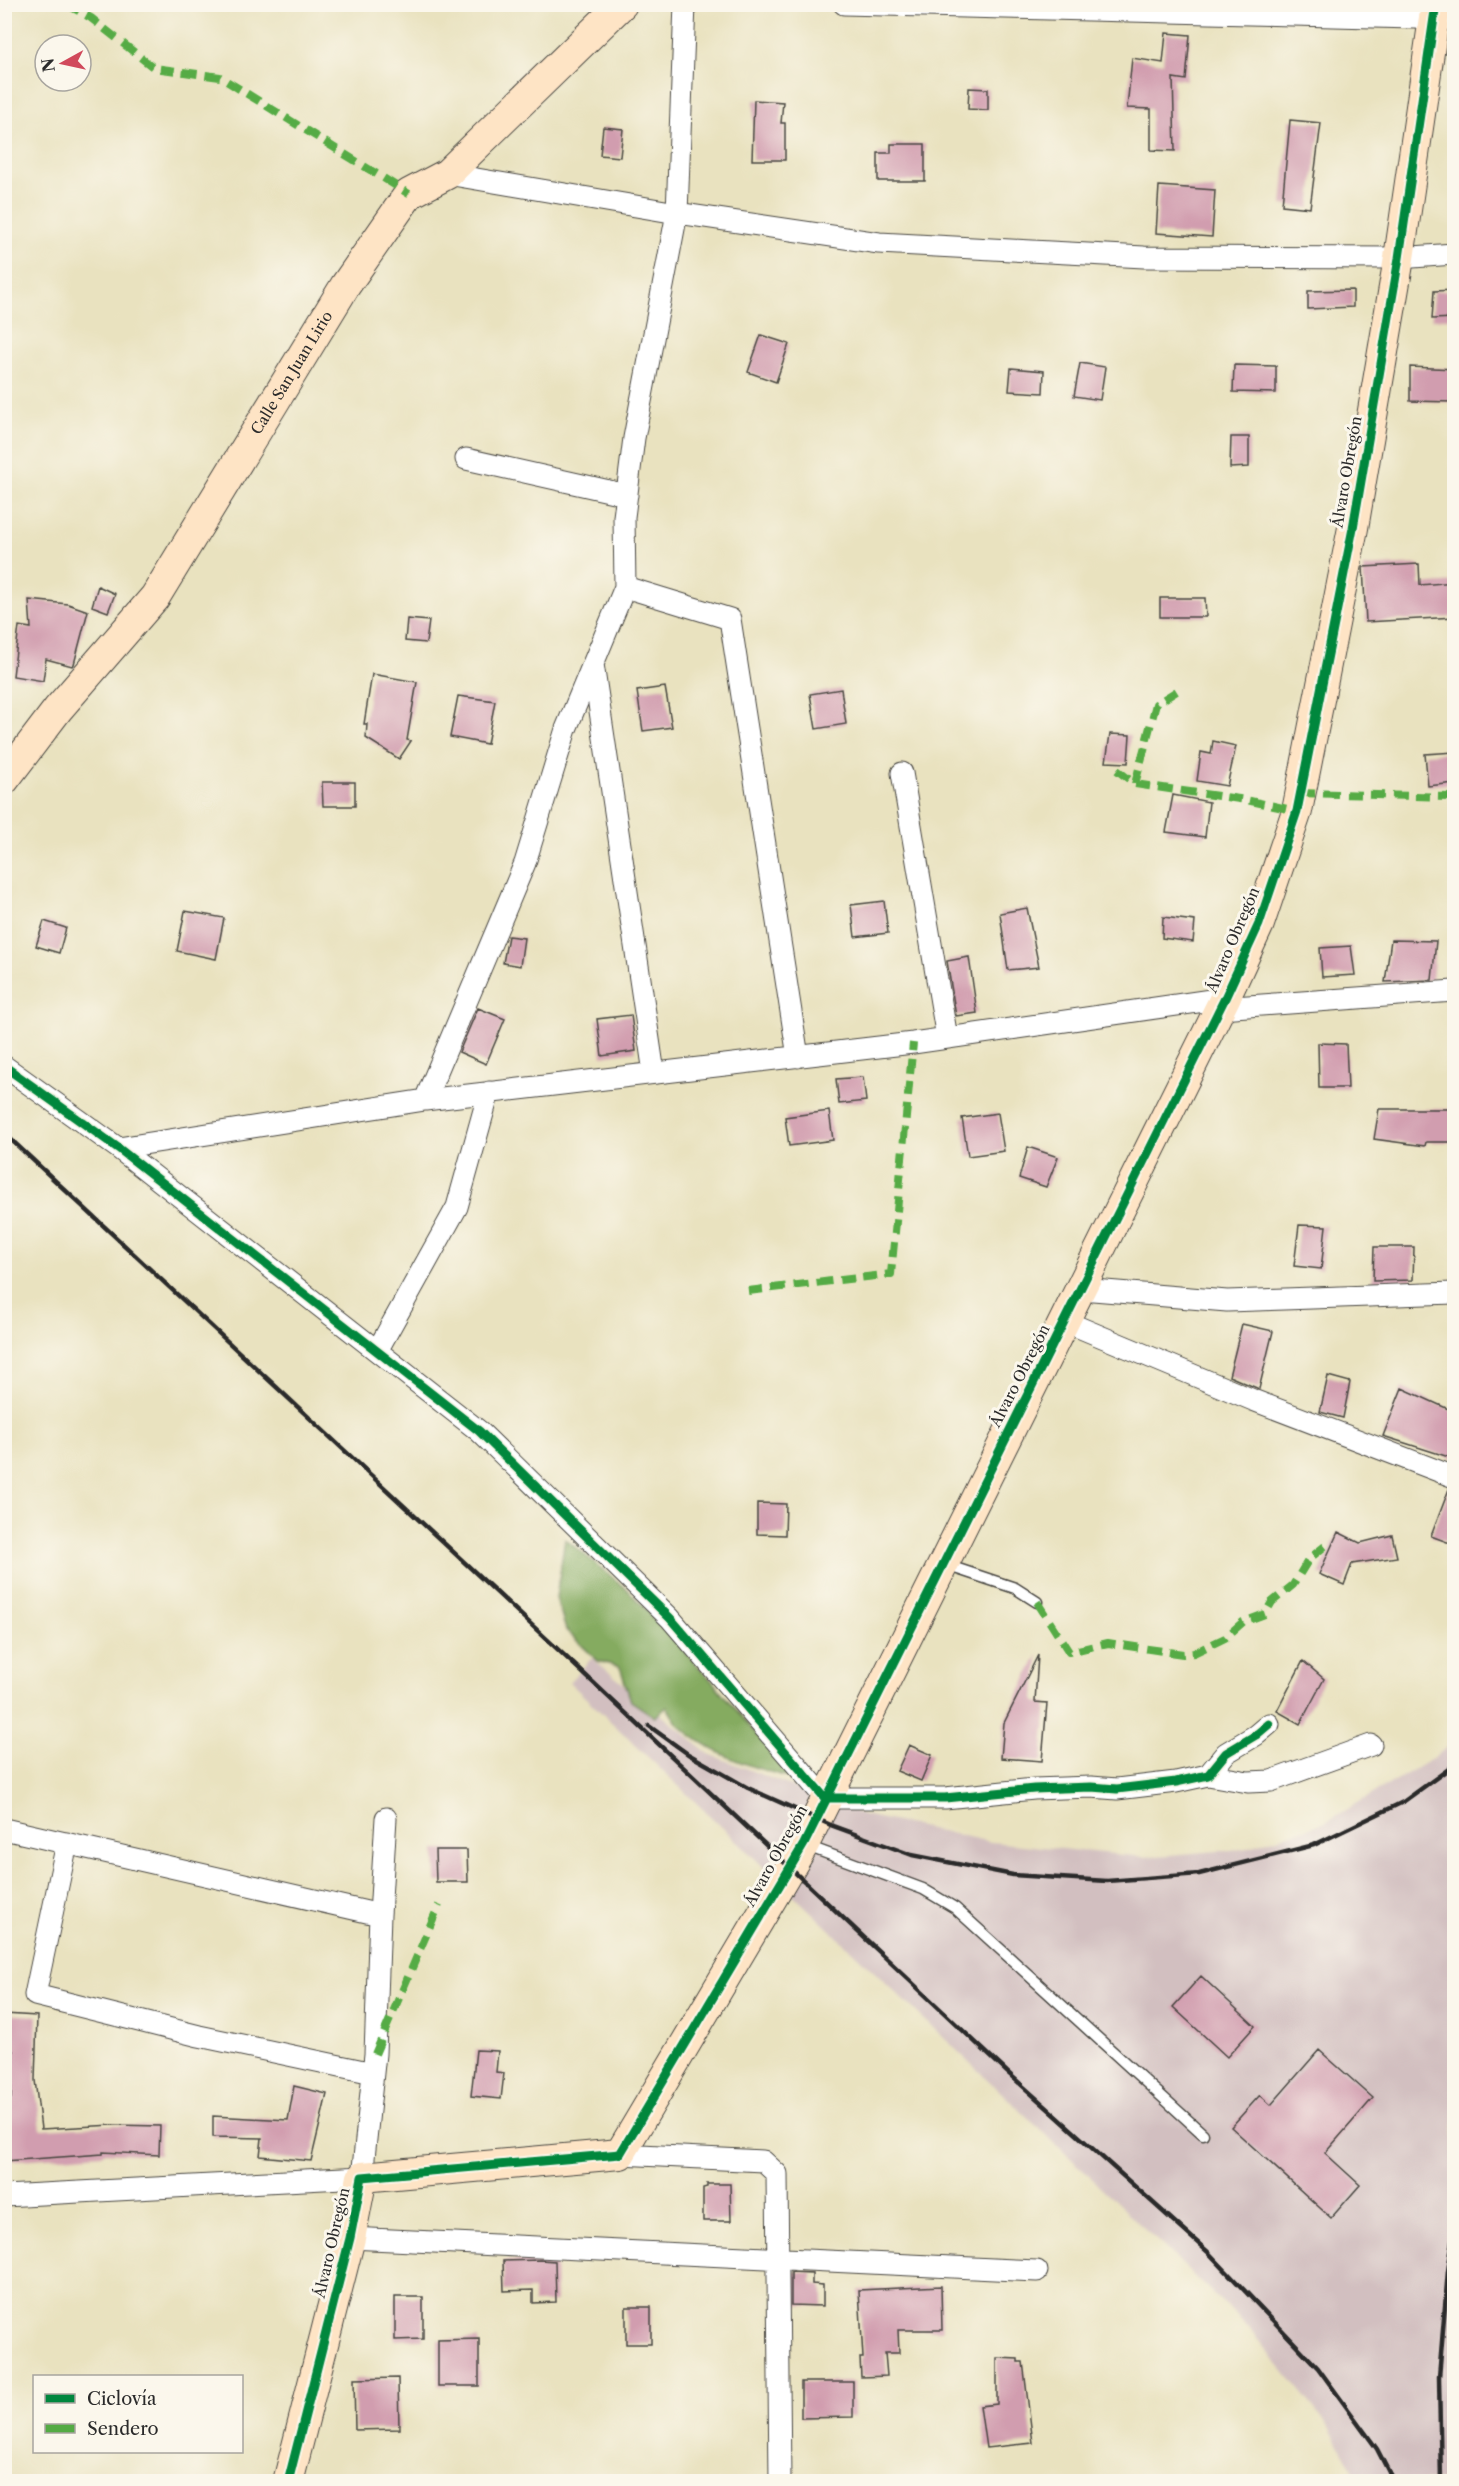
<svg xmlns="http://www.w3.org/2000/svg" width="1459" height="2486" font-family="'Libre Caslon Text',serif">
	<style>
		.industrial { fill: #d2bfc0 }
		.forest { fill: #85ab60; stroke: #586b46; stroke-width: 1.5 }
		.building { fill: #d19daf }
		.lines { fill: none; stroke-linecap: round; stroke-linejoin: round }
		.lane-casing { stroke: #484641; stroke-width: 13 }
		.street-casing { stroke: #484641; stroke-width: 23 }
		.secondary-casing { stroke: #484641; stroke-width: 32 }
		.lane { stroke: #fff; stroke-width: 10 }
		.street { stroke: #fff; stroke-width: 21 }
		.secondary { stroke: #fee4c5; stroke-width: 30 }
		.rail { stroke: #2b2b2b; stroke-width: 4.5 }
		.quiet { stroke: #54ab44; stroke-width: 8; stroke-dasharray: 15 8; stroke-linecap: butt }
		.cycleway-casing { stroke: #fbf7ec; stroke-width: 13 }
		.cycleway { stroke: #00873e; stroke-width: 9 }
		.labels { text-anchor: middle; stroke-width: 6; stroke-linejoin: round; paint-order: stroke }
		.street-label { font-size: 15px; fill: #2b2b2b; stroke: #fbf7ec }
	</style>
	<rect width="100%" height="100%" fill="#fbf7ec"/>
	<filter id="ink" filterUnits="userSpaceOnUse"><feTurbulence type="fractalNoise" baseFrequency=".0167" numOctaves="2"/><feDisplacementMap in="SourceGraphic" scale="12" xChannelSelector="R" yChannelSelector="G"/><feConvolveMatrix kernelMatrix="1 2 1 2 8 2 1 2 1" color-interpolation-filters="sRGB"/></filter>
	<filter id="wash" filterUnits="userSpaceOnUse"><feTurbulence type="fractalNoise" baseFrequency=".008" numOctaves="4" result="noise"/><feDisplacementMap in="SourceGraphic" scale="24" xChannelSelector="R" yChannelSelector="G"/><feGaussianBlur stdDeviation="1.35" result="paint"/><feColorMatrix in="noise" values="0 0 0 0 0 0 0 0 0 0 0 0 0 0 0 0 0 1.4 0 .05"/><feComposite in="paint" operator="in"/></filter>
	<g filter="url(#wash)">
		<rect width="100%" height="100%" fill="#e9e2bf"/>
		<path class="industrial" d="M592,1658L709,1754L864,1815L991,1842L1144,1857L1243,1849L1326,1822L1435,1757L1454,1741V2481H1359L1328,2425L1244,2323L569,1682Z"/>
		<path class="forest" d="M565,1539L628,1590L712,1681L793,1778C754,1769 710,1754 680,1726C675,1721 671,1713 667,1707L655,1717L631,1701L620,1667L598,1661L566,1630L556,1598Z"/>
		<g id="blocks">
			<path class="building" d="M1166,33L1190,35L1186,80L1173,78L1175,151L1151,150V109L1127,108L1132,58L1163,63Z
				M969,88L988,89V110L968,109Z
				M754,100L783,102L781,123H785V160H752Z
				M1290,120L1321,123L1310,208L1282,205Z
				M603,127L623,129L620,157L600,155Z
				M891,144H925V181H878V153H891Z
				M1159,186L1215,190L1212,237L1156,233Z
				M1353,290V307L1308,309V291Z
				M1455,290V318L1432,319L1434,291Z
				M761,335L789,344L776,382L748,372Z
				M1080,363L1105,367L1100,400L1074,396Z
				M1234,365L1276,366V393L1233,392Z
				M1410,367L1455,369V402L1410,401Z
				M1011,368L1044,371L1043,393L1009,391Z
				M1231,437H1249V467L1230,468Z
				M1419,564L1420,585L1455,582V617L1366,622L1363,567Z
				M98,586L115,594L108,612L92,606Z
				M1160,598H1205L1206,617H1160Z
				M29,600L68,604L88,611L74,664L72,666L46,659L43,681L13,676L19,626L31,628Z
				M407,619L429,621L426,643L405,641Z
				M372,674L417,682L407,740L411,741L399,759L366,738L367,724H364Z
				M665,687L672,727L643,731L637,691Z
				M841,689L846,724L816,729L810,694Z
				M458,696L495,701L487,744L450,737Z
				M1110,734L1130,735L1128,763L1106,762Z
				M1213,741L1236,746L1227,786L1197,781L1201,752L1211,754Z
				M1455,752V783L1428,786L1425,754Z
				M322,782H355V806H323Z
				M1173,795L1209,802L1205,837L1166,832Z
				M884,901L888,933L855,937L851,905Z
				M1027,908L1039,967L1008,970L1000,913Z
				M185,911L224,918L216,959L177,951Z
				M1163,917L1195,921L1193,942L1162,938Z
				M44,921L66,928L59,953L36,946Z
				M508,936L524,938L520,966L503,963Z
				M1391,940L1436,941L1432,980L1385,982Z
				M1351,946L1355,975L1322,977L1320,948Z
				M969,957L977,1013L956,1016L947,961Z
				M478,1008L505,1019L486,1064L459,1052Z
				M631,1015L636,1051L602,1056L597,1019Z
				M1318,1043L1346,1044L1348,1088H1319Z
				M863,1077L866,1101L839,1104L836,1079Z
				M1379,1109H1455V1142H1426L1425,1146L1374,1139Z
				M829,1111L833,1140L789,1146L785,1117Z
				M998,1113L1004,1151L968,1156L962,1118Z
				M1028,1147L1058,1157L1046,1187L1019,1178Z
				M1299,1225L1326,1226L1321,1269L1294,1266Z
				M1374,1247H1414L1413,1280L1373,1281Z
				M1242,1324L1273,1331L1259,1389L1229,1376Z
				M1328,1376L1350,1382L1343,1418L1320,1412Z
				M1402,1388L1455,1412V1459L1383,1436Z
				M1449,1489L1455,1490V1545L1431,1536Z
				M757,1503L786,1504L785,1535L757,1534Z
				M1338,1532L1360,1543L1392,1535L1397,1557L1352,1564L1344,1585L1319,1574Z
				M1038,1655L1035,1702L1047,1703L1042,1761L1001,1758L1004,1723Z
				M1303,1661L1324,1679L1300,1724L1277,1711Z
				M909,1745L932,1755L921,1781L897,1771Z
				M435,1850H467L468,1882H436Z
				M1201,1976L1255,2026L1227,2057L1173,2007Z
				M4,2014L37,2016L35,2080L41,2129L113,2125L160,2126L159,2155L103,2152V2154L4,2161V2099L11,2098L13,2051H4Z
				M476,2050L498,2051L496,2072L504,2073L501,2099L471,2096Z
				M1319,2050L1373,2098L1325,2153L1360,2185L1331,2218L1231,2127L1260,2095L1271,2105Z
				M294,2086L327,2094L311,2161L260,2156L262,2138L213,2137V2116L288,2120Z
				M707,2184H730L731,2221H703V2188L707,2187Z
				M540,2260L555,2261L556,2302L533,2303V2290L504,2291L503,2261Z
				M791,2272L812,2273V2284L823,2285V2306L791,2305Z
				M941,2286L942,2330H898L899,2353H885L887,2376L861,2377L860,2358H863L859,2290Z
				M395,2297H423V2339L395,2340Z
				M626,2307H651V2344H626Z
				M479,2339V2386H438V2340Z
				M997,2358L1018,2359V2362H1023L1033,2443L986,2448L980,2406L997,2404Z
				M398,2378L399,2429L355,2430L354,2379Z
				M801,2382H853V2417L801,2418Z"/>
		</g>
	</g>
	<g filter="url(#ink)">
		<use href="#blocks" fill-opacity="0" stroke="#484641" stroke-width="1.5"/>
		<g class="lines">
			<g class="lane-casing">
				<path id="lane" d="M946,1565L1015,1588L1037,1602
					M807,1846L923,1889L955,1908L1203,2134"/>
			</g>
			<g class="street-casing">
				<path id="street" d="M844,4L1454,19
					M447,174L677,213L879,243L1144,257L1399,258L1454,254
					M466,459L627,495
					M625,587L730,619L798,1057
					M593,664L654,1073
					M902,773L947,1038
					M1220,1008L1454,991
					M4,1066L118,1148L479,1431L670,1618L825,1798H945L1034,1789L1091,1787L1117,1789L1176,1782L1208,1775L1226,1753L1256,1735L1269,1724
					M425,1100L525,863L566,729L625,587L624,517L634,438L677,213L685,4
					M118,1148L425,1100L913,1043L1225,998
					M1081,1289L1227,1301L1454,1293
					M1064,1321L1253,1400L1454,1477
					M377,1351L457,1207L489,1092
					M1208,1775L1248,1782L1271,1781L1371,1745
					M4,1829L380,1915L375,2054L362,2177L4,2196
					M67,1843L35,1995L199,2036L373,2073
					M380,1915L386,1818
					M620,2154L763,2161L777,2174L780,2482
					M350,2238L1037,2271"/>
			</g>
			<g class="secondary-casing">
				<g id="secondary">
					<path id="s1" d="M4,780L58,709L155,597L345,286L409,194L447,174L622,4"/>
					<path d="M288,2482L350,2238L362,2177L620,2154L804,1844L1225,998L1259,924L1297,811L1353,528L1399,258L1436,4"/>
				</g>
			</g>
			<use href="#lane" class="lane"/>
			<use href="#street" class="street"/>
			<use href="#secondary" class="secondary"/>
			<path class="rail" d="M4,1133L581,1671L1007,2072L1208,2252L1318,2368L1377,2449L1394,2482
				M649,1726L688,1754L748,1788L833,1826L912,1855L1013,1875L1107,1881L1199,1874L1314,1845L1403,1802L1454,1765
				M1441,2482L1439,2377L1448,2271L1454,2234"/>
			<path class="quiet" d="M66,4L91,18L154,68L220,77L409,194
				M1117,770L1135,784L1246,800L1297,811
				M1135,784L1156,704L1177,691
				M1300,793L1450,797
				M748,1291L891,1274L913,1043
				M1037,1602L1069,1652L1108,1643L1183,1654L1194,1653L1225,1638L1243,1622L1265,1614L1272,1602L1293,1585L1309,1559L1325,1546
				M375,2054L439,1905"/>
			<g class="cycleway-casing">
				<path id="cycleway" d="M4,1066L118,1148L479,1431L670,1618L825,1798H945L1034,1789L1091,1787L1117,1789L1176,1782L1208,1775L1226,1753L1256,1735L1269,1724
					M288,2482L350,2238L362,2177L620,2154L804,1844L1225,998L1259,924L1297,811L1353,528L1399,258L1436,4"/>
			</g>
			<use href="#cycleway" class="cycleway"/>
		</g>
	</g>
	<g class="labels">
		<g class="street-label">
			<text dy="5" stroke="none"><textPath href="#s1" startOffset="500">Calle San Juan Lirio</textPath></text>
			<text transform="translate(1347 472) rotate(-80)" y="5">Álvaro Obregón</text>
			<text transform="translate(1233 940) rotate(-67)" y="5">Álvaro Obregón</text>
			<text transform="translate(1020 1376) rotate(-63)" y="5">Álvaro Obregón</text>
			<text transform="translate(776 1856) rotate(-61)" y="5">Álvaro Obregón</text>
			<text transform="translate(332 2243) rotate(-77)" y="5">Álvaro Obregón</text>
		</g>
	</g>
	<rect width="1459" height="2486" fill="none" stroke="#fbf7ec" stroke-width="24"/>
	<rect x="33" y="2375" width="210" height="78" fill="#fbf7ec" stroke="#a8a59f" stroke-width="1.5"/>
	<rect x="45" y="2394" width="30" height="9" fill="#00873e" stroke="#a8a59f" stroke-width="1.5"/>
	<text x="87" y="2405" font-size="18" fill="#2b2b2b">Ciclovía</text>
	<rect x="45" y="2424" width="30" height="9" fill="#54ab44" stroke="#a8a59f" stroke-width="1.5"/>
	<text x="87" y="2435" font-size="18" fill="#2b2b2b">Sendero</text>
	<g transform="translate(63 63) rotate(262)"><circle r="28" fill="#fbf7ec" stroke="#a8a59f" stroke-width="1.5"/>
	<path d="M0-4.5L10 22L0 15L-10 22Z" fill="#d1495b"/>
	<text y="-9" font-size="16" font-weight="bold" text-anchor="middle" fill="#2b2b2b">N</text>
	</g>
</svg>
